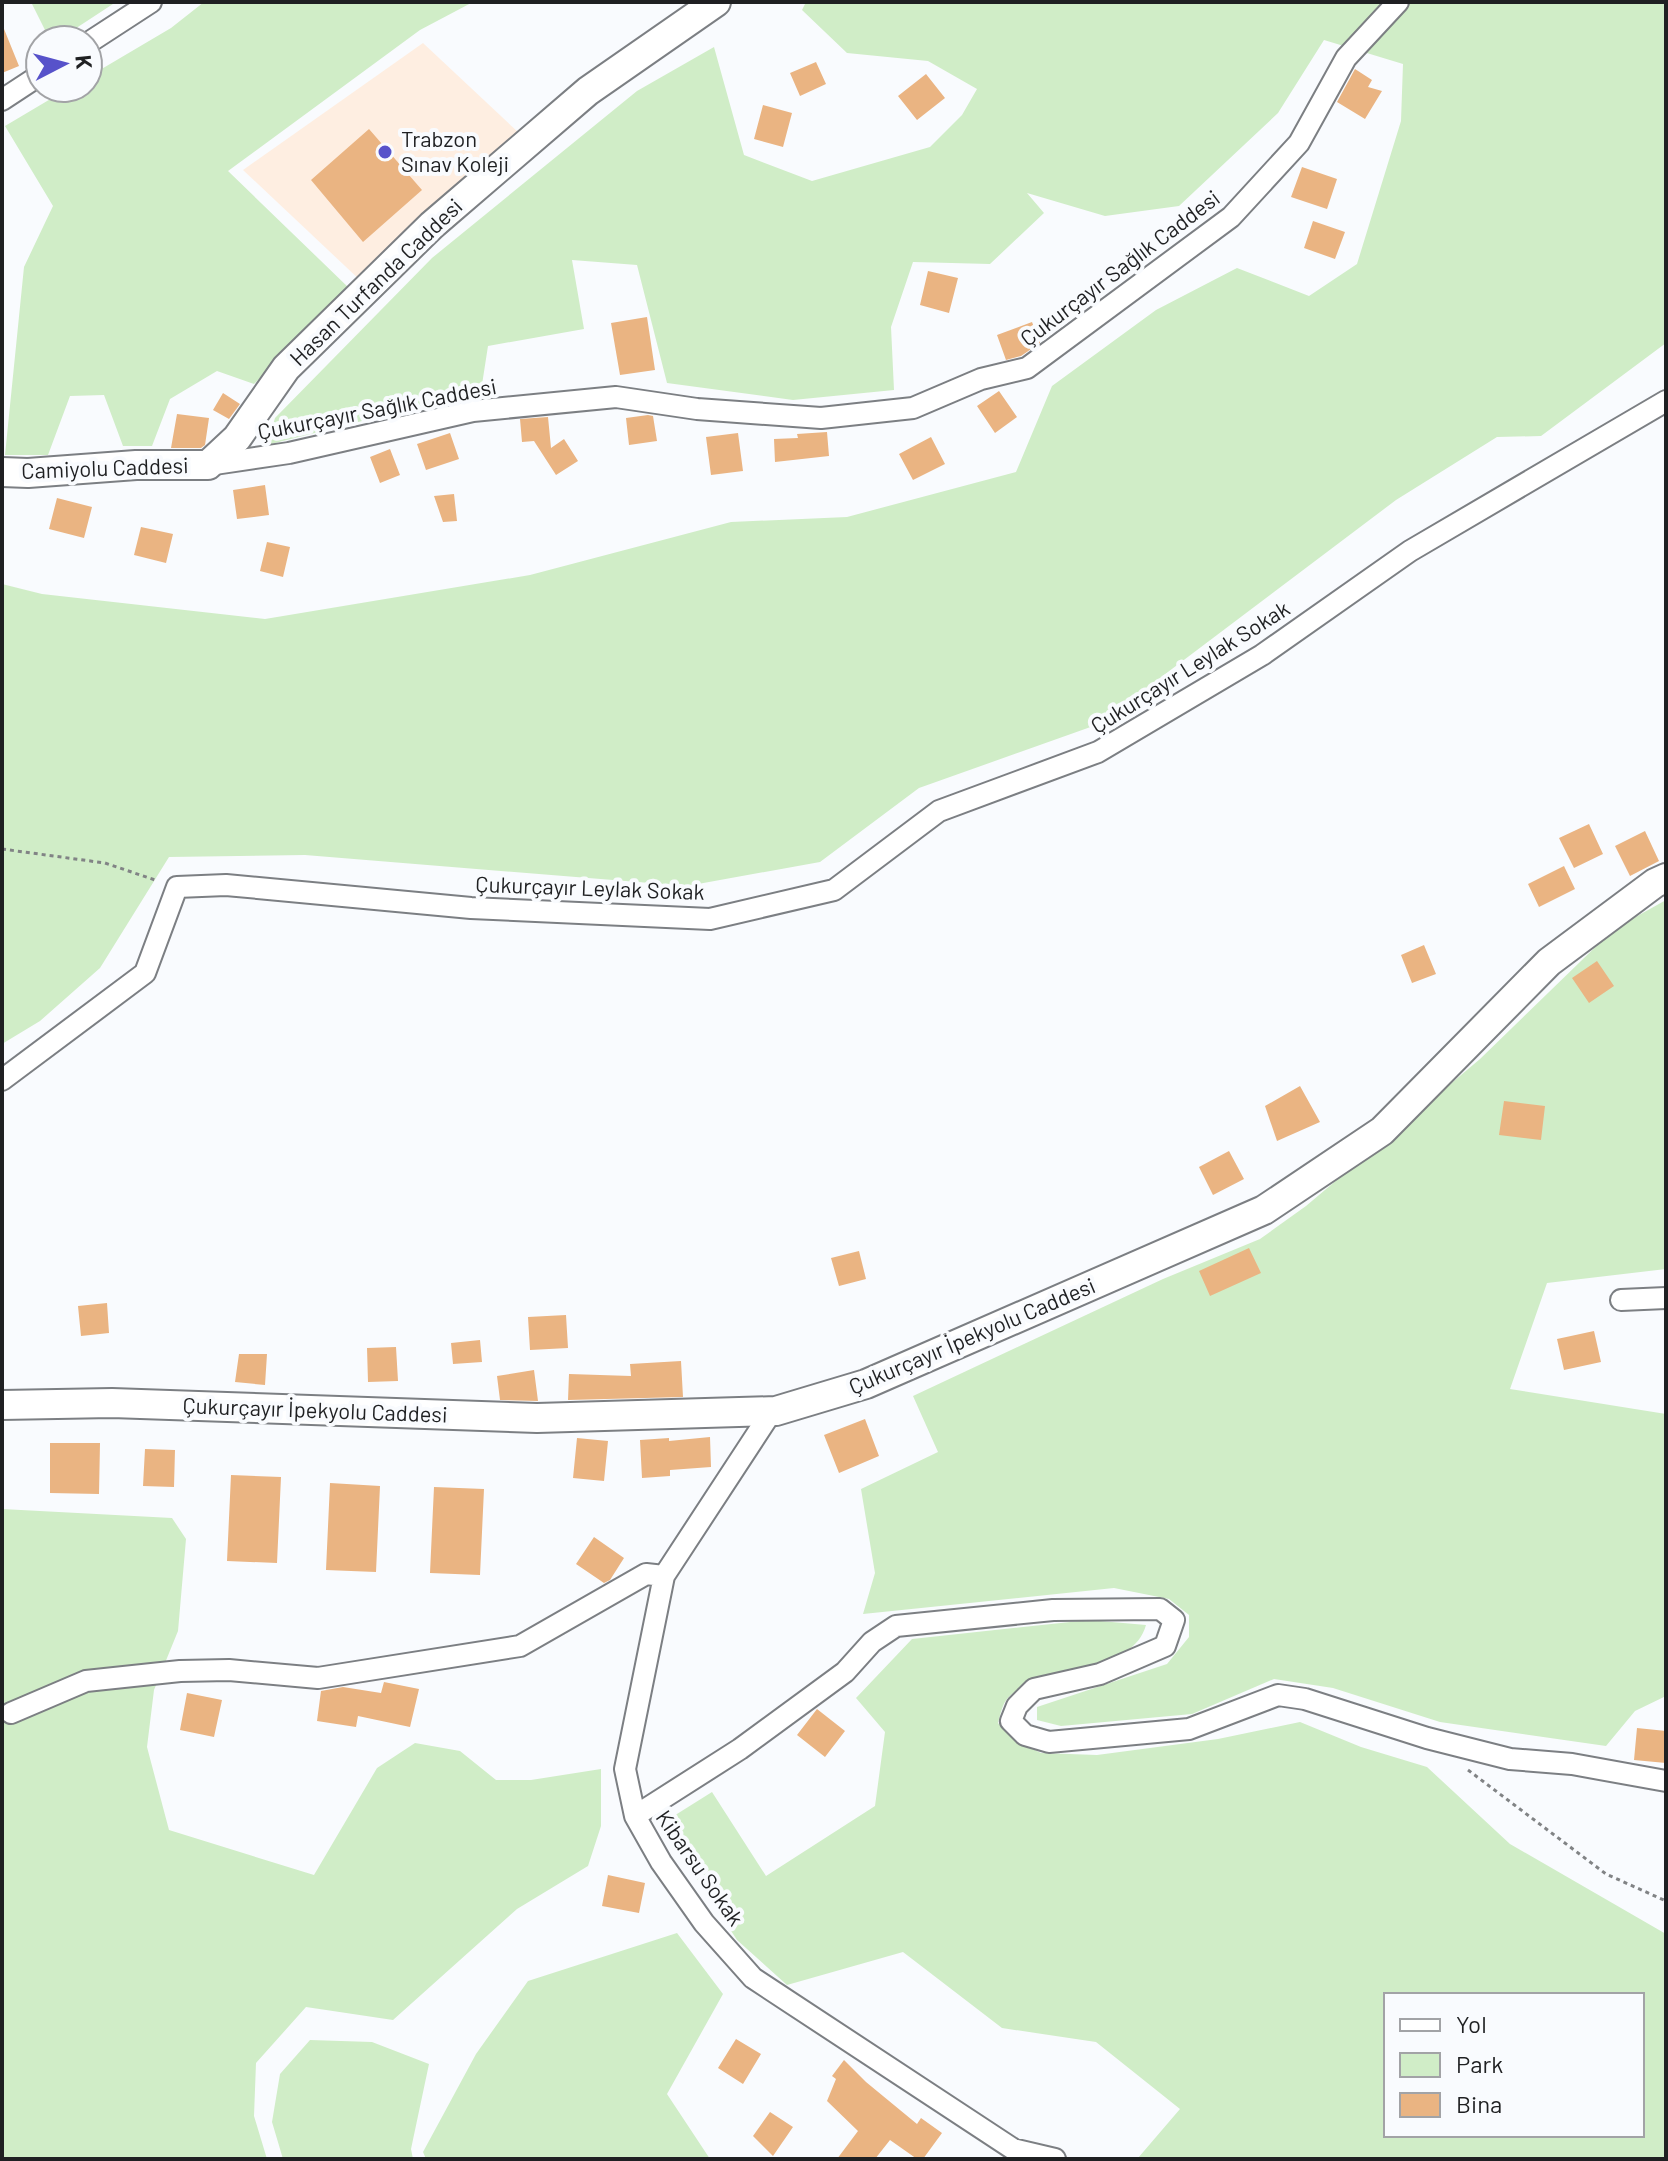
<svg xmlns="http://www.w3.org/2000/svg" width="1668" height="2161" font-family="Barlow,sans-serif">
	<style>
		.education { fill: #feeee1 }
		.green { fill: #d0edc7; fill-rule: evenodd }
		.building { fill: #eab482 }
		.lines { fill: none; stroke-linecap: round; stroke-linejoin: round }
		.street-casing { stroke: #7c7f83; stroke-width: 24 }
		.secondary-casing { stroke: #7c7f83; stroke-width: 32 }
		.path { stroke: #818385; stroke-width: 3; stroke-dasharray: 4 4; stroke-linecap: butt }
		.street { stroke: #fff; stroke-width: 20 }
		.secondary { stroke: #fff; stroke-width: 28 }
		.poi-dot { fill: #5752ca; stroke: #f9fbfe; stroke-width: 3 }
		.labels { text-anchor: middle; stroke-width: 8; stroke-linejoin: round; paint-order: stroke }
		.poi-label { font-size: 22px; fill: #1f2022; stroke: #f9fbfe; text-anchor: start }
		.street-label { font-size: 22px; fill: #1f2022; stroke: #f9fbfe }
	</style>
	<rect width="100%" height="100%" fill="#f9fbfe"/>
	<path class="education" d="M423,43L520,134L362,282L243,170Z"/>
	<path class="green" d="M31,2H116L58,40H50Z
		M204,2H473L420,30L228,171L350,289L254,384L217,371L170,399L152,446H123L104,395L70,396L48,455H5L24,267L53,206L5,126L69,88H88V77L171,28Z
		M806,2H1666V343L1541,436L1497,437L1396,500L1099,724L919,788L820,862L687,886L305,855L169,857L100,968L40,1021L2,1044V584L42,594L265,619L530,575L731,522L847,517L1016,472L1052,386L1156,310L1237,268L1309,296L1357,264L1401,121L1403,64L1324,40L1278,113L1179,206L1105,216L1027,193L1044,213L990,264L913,262L891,327L894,390L793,400L667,383L637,265L572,260L584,329L488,346L481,391L267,445L275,418L432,258L637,91L714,47L744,155L812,181L930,147L962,115L977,89L928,61L847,53L802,10Z
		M1666,900V1269L1547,1283L1510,1389L1666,1414V1696L1635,1711L1606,1746L1440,1722L1333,1688L1274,1679L1192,1714L1061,1726L1037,1720V1707L1167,1664L1189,1637V1615L1169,1599L1114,1588L863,1614L875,1573L861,1489L938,1452L913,1396L1163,1279L1260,1239L1306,1206L1480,1059L1614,929Z
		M2,1509L172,1518L186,1539L178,1631L154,1690L147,1747L169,1830L314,1875L377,1768L415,1743L460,1751L496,1780H531L601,1769V1826L588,1866L517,1909L393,2020L306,2007L256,2063L254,2116L267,2159H2Z
		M1089,1620L1146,1625C1132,1677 1039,1662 1007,1699C1002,1705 1000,1716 998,1723L1014,1740L1041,1753L1097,1755L1218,1739L1300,1722L1361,1747L1427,1767L1510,1844L1666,1934V2159L1138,2158L1180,2109L1096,2042L1002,2028L903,1952L787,1985L737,1940L661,1824L712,1792L766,1876L875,1806L885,1732L856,1698L912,1639ZM1386,1995H1642V2135H1386Z
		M677,1933L723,1994L667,2094L710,2159H426L423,2152L476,2054L528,1981Z
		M310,2040L372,2042L429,2064L411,2149L413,2159H283L272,2122L280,2074Z"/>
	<path class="building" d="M2,24L19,66L2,73Z
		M816,62L826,84L800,96L790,73Z
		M1355,69L1372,80L1368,87L1382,91L1365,119L1337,102Z
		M926,74L945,98L917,120L898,96Z
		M763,105L792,113L783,147L754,139Z
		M369,129L422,190L363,242L311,180Z
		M1302,167L1337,179L1327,209L1291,197Z
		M1313,221L1345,232L1335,259L1304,248Z
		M928,271L958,278L949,313L920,305Z
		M647,317L655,370L620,375L611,323Z
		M1032,322L1040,343L1021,356L1006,360L997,335Z
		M999,391L1017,417L995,433L977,406Z
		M223,393L240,404L229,419L213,410Z
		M177,414L209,418L205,445L201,448H171Z
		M648,415L653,416L657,441L629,445L626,418Z
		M548,417L551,448L564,439L578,461L556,475L534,441L522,442L520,419Z
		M827,432L829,456L775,462L774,439L798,438L797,434Z
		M450,433L459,459L426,470L417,444Z
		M738,433L743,471L711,475L706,437Z
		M931,437L945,464L913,480L899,454Z
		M390,449L400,475L380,483L370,457Z
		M265,485L269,515L237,519L233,490Z
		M454,494L457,521L443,522L434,496Z
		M57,498L92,507L84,538L49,529Z
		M141,527L173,534L166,563L134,555Z
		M267,542L290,547L283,577L260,571Z
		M1589,824L1603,854L1574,868L1559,838Z
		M1645,831L1659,861L1630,876L1615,846Z
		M1564,866L1575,889L1539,907L1528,884Z
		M1424,945L1436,974L1412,983L1401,955Z
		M1597,961L1614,986L1589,1003L1572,978Z
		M1300,1086L1320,1122L1277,1141L1265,1106Z
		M1504,1101L1545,1106L1541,1140L1499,1135Z
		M1229,1151L1244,1179L1213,1195L1199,1167Z
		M1249,1248L1261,1273L1210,1296L1199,1271Z
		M859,1251L866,1279L839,1286L831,1258Z
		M107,1303L109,1333L81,1336L78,1306Z
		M566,1315L568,1348L530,1350L528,1317Z
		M1594,1331L1601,1362L1564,1370L1557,1339Z
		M480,1340L482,1362L453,1364L451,1343Z
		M396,1347L398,1381L368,1382L367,1348Z
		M239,1354H267L265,1385L235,1382Z
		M681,1361L683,1397L568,1400L569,1374L631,1376L630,1364Z
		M534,1370L538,1401L500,1400L497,1376Z
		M865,1419L879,1456L839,1473L824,1435Z
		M710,1437L711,1467L670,1470V1476L642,1478L640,1440L669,1438V1441Z
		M577,1438L608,1441L604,1481L573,1478Z
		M50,1443H100L99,1494L50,1493Z
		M145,1449L175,1450L174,1487L143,1486Z
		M231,1475L281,1477L277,1563L227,1561Z
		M330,1483L380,1486L376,1572L326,1570Z
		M434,1487L484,1489L480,1575L430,1573Z
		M594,1537L624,1558L610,1580L604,1583L576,1564Z
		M384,1682L419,1689L410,1727L358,1716L356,1727L317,1721L321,1691L343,1687L381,1693Z
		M187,1693L222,1700L214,1737L180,1730Z
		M817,1709L845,1731L825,1757L797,1735Z
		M1637,1728L1666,1731V1763L1634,1760Z
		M608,1875L645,1883L639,1913L602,1906Z
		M736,2039L761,2054L743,2084L718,2068Z
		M844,2060L866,2082L917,2124L921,2118L942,2133L923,2159H917L890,2140L875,2159H837L858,2131L827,2101L836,2079L832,2076Z
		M770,2112L793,2127L773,2156L753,2136Z"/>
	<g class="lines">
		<g class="street-casing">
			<path id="street" d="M88,43L151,2
				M2,100L40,75
				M208,465L289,453L473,411L616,397L697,409L821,418L913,408L981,379L1027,368L1231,217L1299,143L1346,58L1398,2
				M2,1080L145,973L177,887L226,885L471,908L710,919L834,890L939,811L1098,752L1262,655L1410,551L1666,401
				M1621,1300L1666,1298
				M772,1411L664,1576L625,1769L635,1816L661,1862L704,1923L753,1978L1013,2149L1055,2159
				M11,1713L86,1681L180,1671L229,1670L318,1678L520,1646L646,1574L664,1576
				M635,1816L740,1749L845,1672L872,1642L896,1626L1053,1610L1160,1609L1174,1620L1165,1646L1100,1674L1034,1689L1017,1706L1011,1721L1025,1735L1049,1742L1189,1729L1278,1695L1305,1699L1427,1738L1510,1759L1572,1764L1666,1781"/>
		</g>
		<g class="secondary-casing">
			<path id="secondary" d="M2,472L28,473L136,465H208L237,438L286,368L432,225L588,91L716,2
				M2,1405L112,1403L537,1418L776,1411L866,1384L1264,1210L1382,1131L1549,962L1655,883L1666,878"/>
		</g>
		<path class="path" d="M2,849L105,863L158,881
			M1468,1770L1606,1874L1666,1901"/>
		<use href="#street" class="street"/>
		<use href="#secondary" class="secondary"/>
	</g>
	<circle class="poi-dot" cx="385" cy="152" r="8"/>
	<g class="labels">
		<g class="poi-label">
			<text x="401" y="147">Trabzon<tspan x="401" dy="25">Sınav Koleji</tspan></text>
		</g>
		<g class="street-label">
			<text transform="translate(1120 268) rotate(-37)" y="8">Çukurçayır Sağlık Caddesi</text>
			<text transform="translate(376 282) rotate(-44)" y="8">Hasan Turfanda Caddesi</text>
			<text transform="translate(377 409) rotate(-11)" y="8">Çukurçayır Sağlık Caddesi</text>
			<text transform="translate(105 468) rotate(-2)" y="8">Camiyolu Caddesi</text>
			<text transform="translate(1190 667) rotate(-32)" y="8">Çukurçayır Leylak Sokak</text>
			<text transform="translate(590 888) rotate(2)" y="8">Çukurçayır Leylak Sokak</text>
			<text transform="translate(972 1336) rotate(-23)" y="8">Çukurçayır İpekyolu Caddesi</text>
			<text transform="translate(315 1410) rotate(2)" y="8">Çukurçayır İpekyolu Caddesi</text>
			<text transform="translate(700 1868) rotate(55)" y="8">Kibarsu Sokak</text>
		</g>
	</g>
	<rect width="1668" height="2161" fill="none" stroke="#1f2022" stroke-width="8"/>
	<rect x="1384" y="1993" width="260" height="144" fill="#f9fbfe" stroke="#a2a3a6" stroke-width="2"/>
	<rect x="1400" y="2019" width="40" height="12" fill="#ffffff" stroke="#a2a3a6" stroke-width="2"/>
	<text x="1456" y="2033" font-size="24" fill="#1f2022">Yol</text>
	<rect x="1400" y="2053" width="40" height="24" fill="#d0edc7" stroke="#a2a3a6" stroke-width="2"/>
	<text x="1456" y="2073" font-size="24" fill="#1f2022">Park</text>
	<rect x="1400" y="2093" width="40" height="24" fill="#eab482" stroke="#a2a3a6" stroke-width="2"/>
	<text x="1456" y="2113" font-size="24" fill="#1f2022">Bina</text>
	<g transform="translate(64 64) rotate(84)"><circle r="38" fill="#f9fbfe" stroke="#a2a3a6" stroke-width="2"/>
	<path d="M0-6L14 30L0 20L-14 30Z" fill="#5752ca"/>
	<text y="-12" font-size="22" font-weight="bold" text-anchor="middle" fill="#1f2022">K</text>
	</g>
</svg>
